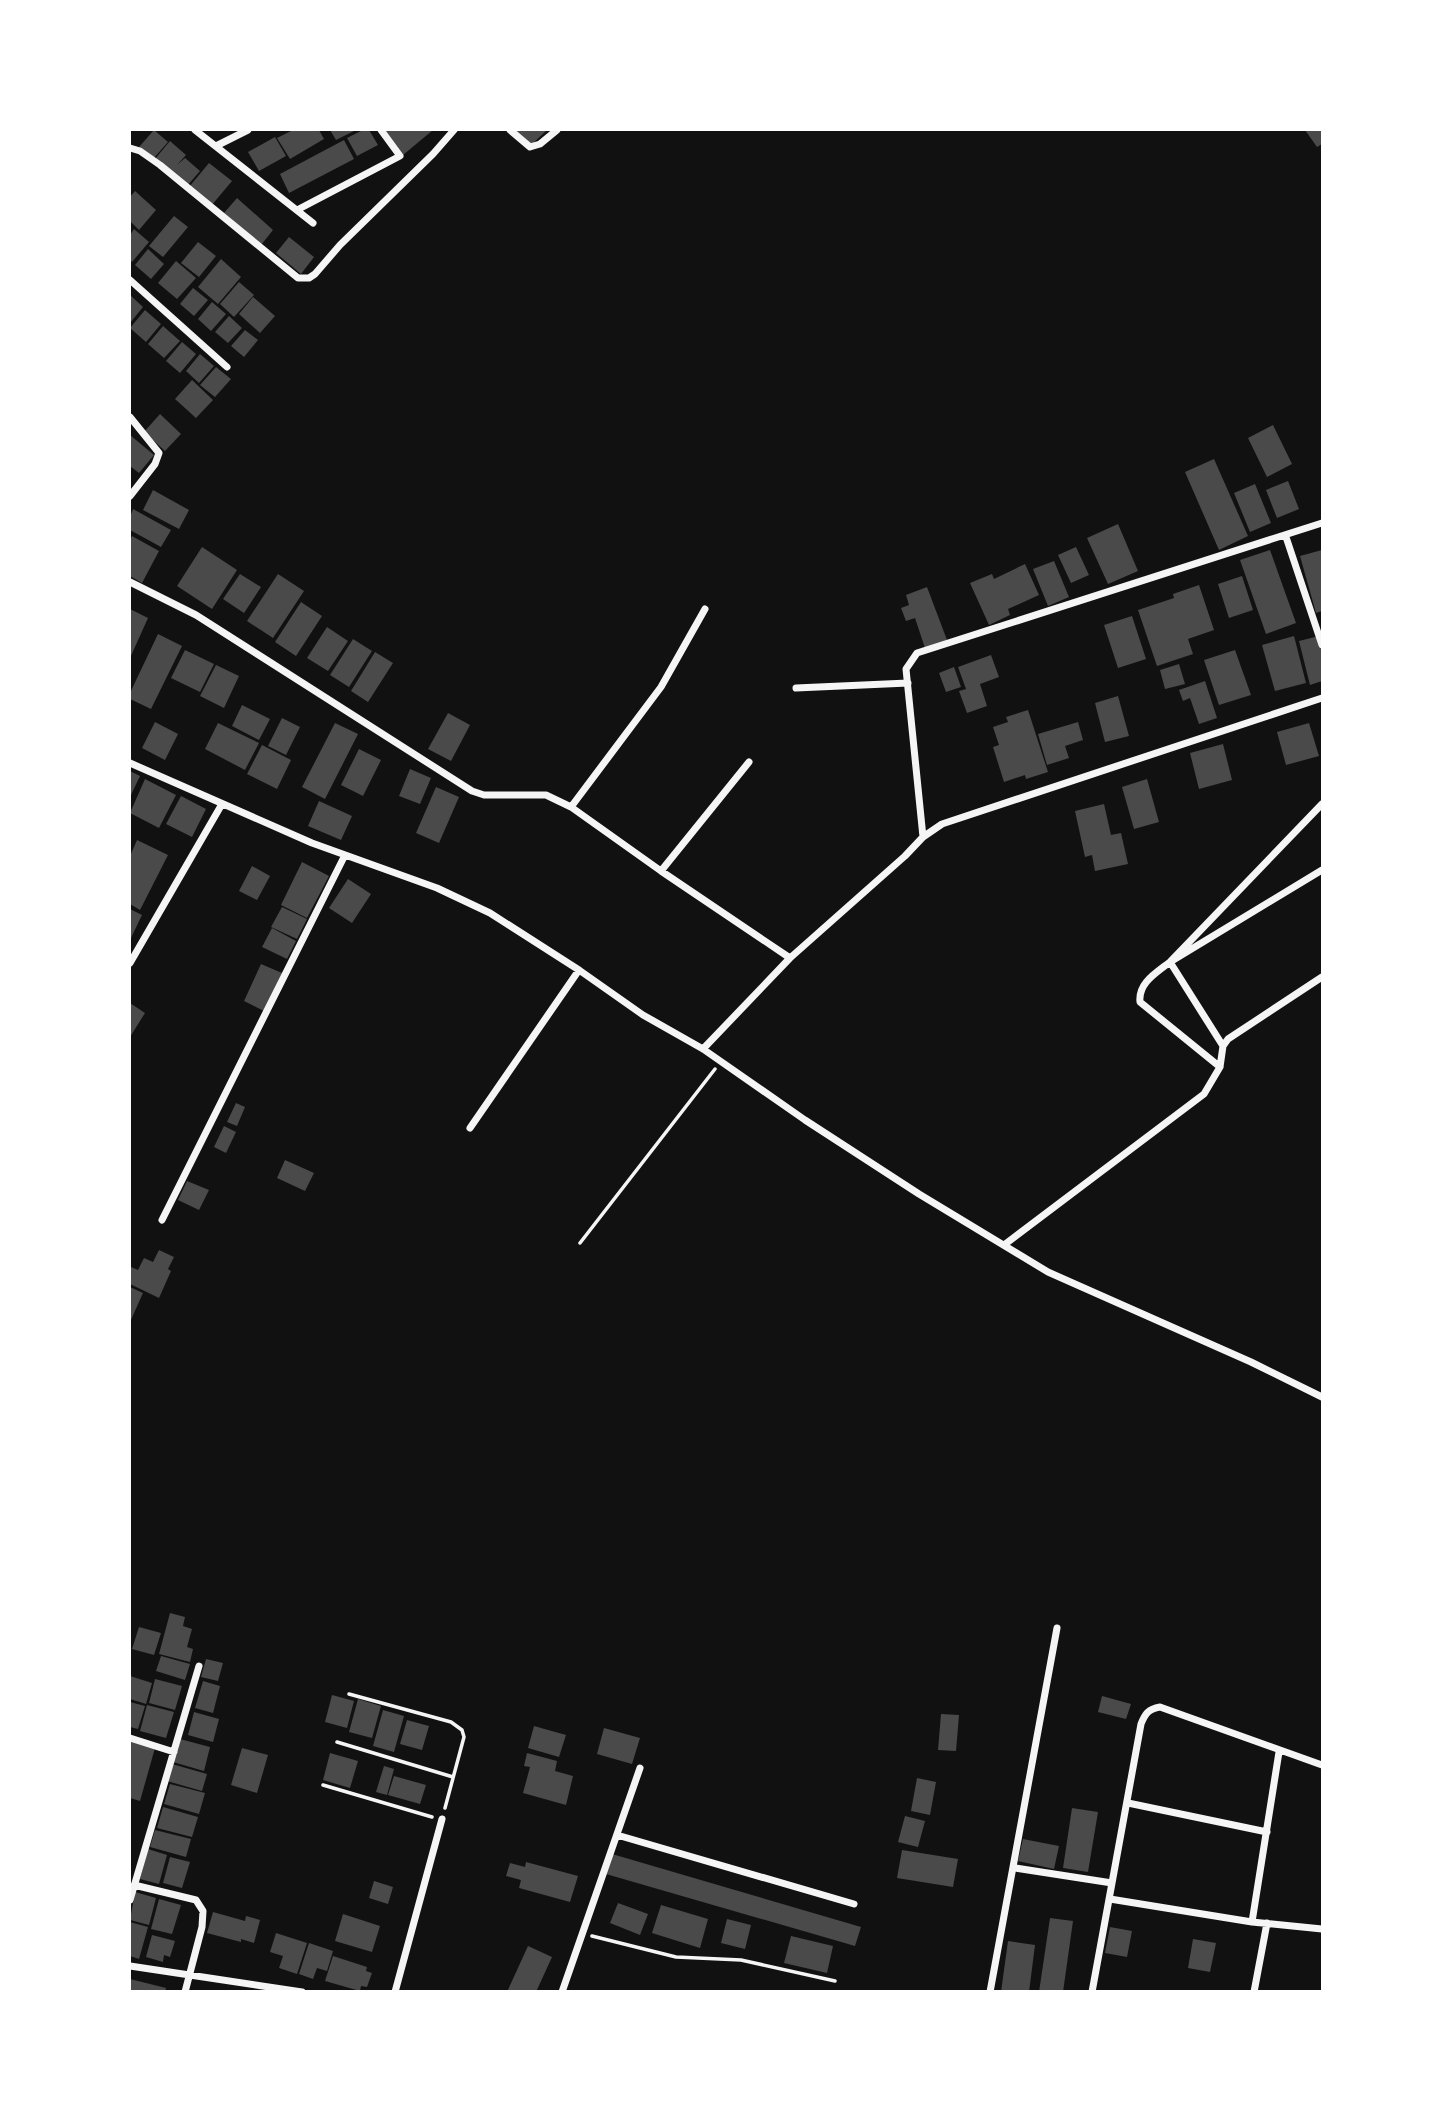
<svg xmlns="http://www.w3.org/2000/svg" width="1452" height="2121" font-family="'Golos Text',sans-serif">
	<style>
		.building { fill: #4a4a4a }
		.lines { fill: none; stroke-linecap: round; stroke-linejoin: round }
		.path { stroke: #f5f5f5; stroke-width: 3.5 }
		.minor { stroke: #f5f5f5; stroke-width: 7 }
	</style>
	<rect width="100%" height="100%" fill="#111"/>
	<path class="building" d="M154,130L168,142L153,159L139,147Z
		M293,130H319L324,139L290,159L277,138Z
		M330,130H356L336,140Z
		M363,130H369L378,145L357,156L347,138Z
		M385,130H433L403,155L383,131Z
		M514,130H547L530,146Z
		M1305,130H1322V144L1317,147Z
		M275,137L286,156L259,171L248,152Z
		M344,140L354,159L289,193L280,174Z
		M170,141L186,155L177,165L185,158L200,171L187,186L155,159Z
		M209,163L232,181L211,206L189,187Z
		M135,191L156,210L139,230L130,221V197Z
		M237,198L273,230L261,245L224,213Z
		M174,216L188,227L163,257L149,246Z
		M134,229L149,242L132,262L130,260V235Z
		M289,237L314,257L301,274L276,253Z
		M198,242L216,256L199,277L181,263Z
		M148,249L164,264L151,279L135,265Z
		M221,259L241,277L218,304L198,287Z
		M176,261L196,278L177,299L158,283Z
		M239,282L254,295L234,317L220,304Z
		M193,288L208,300L194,316L180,304Z
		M130,295L143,307L130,323Z
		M253,297L275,316L260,333L239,314Z
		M212,302L226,314L211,331L198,319Z
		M145,310L161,324L146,342L130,328Z
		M229,316L242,328L228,343L215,332Z
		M163,326L180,341L164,358L148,344Z
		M245,330L258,340L244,357L231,346Z
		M182,342L196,354L180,373L166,361Z
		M200,354L214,366L199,383L186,371Z
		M216,367L231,379L215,397L200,385Z
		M192,380L213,400L196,418L175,399Z
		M160,414L181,434L165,451L144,432Z
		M1273,425L1292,464L1267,477L1248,438Z
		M130,435L154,455L139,473L130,466Z
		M1214,459L1248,536L1219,550L1185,472Z
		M1288,481L1299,509L1277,518L1266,490Z
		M1255,484L1271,523L1250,532L1234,493Z
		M153,490L189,510L179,529L143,510Z
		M133,509L171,530L161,547L130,530V517Z
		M1118,524L1138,571L1108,584L1087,538Z
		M132,536L159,551L142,583L130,576V541Z
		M202,547L237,570L212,609L177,586Z
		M1076,547L1089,575L1071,583L1058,555Z
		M1270,550L1296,623L1266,634L1240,560Z
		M1322,550V611L1316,613L1300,556Z
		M1054,561L1069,597L1048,606L1033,569Z
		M1025,564L1039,595L1008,609L1010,615L989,625L970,583L992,574L994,579Z
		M240,574L261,587L244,613L223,599Z
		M278,574L304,591L273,638L247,621Z
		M1242,576L1253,610L1229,618L1218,584Z
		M1199,585L1214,630L1188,639L1193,654L1157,666L1138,610L1174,598L1173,594Z
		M927,587L947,640L925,648L915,618L906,621L901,608L909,605L906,595Z
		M301,602L322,616L296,656L275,642Z
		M130,609L148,618L130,658Z
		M1132,616L1146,659L1118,668L1104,625Z
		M327,627L348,641L328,671L307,658Z
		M158,634L182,646L151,709L130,699V693Z
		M1294,636L1306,683L1275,691L1262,645Z
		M1319,636L1322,650V681L1310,685L1299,641Z
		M353,639L372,651L349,687L330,675Z
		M185,650L214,664L200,692L171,678Z
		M1235,650L1251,695L1219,705L1204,660Z
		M375,652L393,663L368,702L351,691Z
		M991,655L999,677L980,684L987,706L967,713L959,691L966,689L958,667Z
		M1179,664L1185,684L1165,689L1160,670Z
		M216,665L239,676L224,708L200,696Z
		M954,667L961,687L946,692L939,673Z
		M1205,681L1217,718L1199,724L1190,698L1183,701L1179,690Z
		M1118,696L1129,736L1105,742L1095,703Z
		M242,705L270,719L259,740L232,726Z
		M1028,710L1048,772L1026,779L1025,775L1004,782L993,747L999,745L993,727L1008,722L1006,717Z
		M448,713L470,725L451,761L428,749Z
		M282,718L300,727L286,755L268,746Z
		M155,722L178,734L165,760L142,748Z
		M1078,722L1083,740L1065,746L1069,758L1047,765L1038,734Z
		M218,723L259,743L245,770L205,749Z
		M335,723L358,734L325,799L302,787Z
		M1309,723L1319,756L1286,765L1277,732Z
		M1223,744L1232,780L1199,789L1190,753Z
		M262,745L291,760L277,789L247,774Z
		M359,749L381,760L363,796L341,785Z
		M410,769L431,778L420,804L399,796Z
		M130,771L140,776L130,797Z
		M145,779L176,795L159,828L130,813Z
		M1147,779L1159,822L1134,829L1122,787Z
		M436,787L459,797L439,843L416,833Z
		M181,796L206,809L192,837L166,824Z
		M319,801L352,816L341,840L308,826Z
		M1104,804L1111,835L1121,833L1128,864L1095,871L1092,855L1085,857L1075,811Z
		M137,840L168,855L140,910L130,904V856Z
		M302,862L329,876L307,918L281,905Z
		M252,866L270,876L257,900L239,891Z
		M348,879L371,894L352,923L329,908Z
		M282,907L307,919L297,939L271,927Z
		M130,909L142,915L130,940Z
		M272,928L296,941L287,959L262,947Z
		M261,964L282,973L264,1011L244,1001Z
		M130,1003L145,1013L130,1037Z
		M236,1103L245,1107L237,1126L227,1122Z
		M224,1126L236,1132L226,1153L214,1147Z
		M285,1160L314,1173L305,1191L277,1178Z
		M187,1181L209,1190L199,1210L178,1200Z
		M159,1250L174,1257L168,1269L171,1271L159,1298L130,1284L131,1267L138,1270L144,1258L153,1262Z
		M130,1287L143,1293L130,1322Z
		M170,1613L185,1617L183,1626L192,1629L187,1647L193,1649L190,1662L159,1654Z
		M139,1627L161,1633L154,1655L132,1649Z
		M161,1656L190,1664L185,1680L156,1671Z
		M206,1659L223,1663L218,1681L201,1677Z
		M130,1676L152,1683L146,1704L130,1699Z
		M155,1679L182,1686L175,1710L149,1703Z
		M203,1681L220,1686L213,1713L195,1708Z
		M332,1695L354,1701L347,1728L325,1722Z
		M1102,1696L1131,1704L1126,1719L1098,1712Z
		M358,1699L381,1706L372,1738L349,1732Z
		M130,1702L145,1706L138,1729L130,1727Z
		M147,1705L174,1712L166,1738L140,1731Z
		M383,1710L404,1716L394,1752L373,1746Z
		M194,1712L219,1719L213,1742L188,1735Z
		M941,1714L959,1715L956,1751L938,1750Z
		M407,1720L429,1726L422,1750L400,1744Z
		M534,1726L566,1735L559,1757L528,1748Z
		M604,1728L640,1738L632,1764L597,1754Z
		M180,1739L210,1747L204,1771L173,1762Z
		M131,1741L155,1748L140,1801L130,1798V1742Z
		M242,1748L268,1755L257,1793L231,1785Z
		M330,1753L358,1761L350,1788L323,1780Z
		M527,1753L557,1761L555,1771L573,1776L566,1805L523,1793L530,1767L524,1766Z
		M172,1764L207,1774L202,1791L167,1781Z
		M384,1766L394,1769L387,1795L376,1792Z
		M394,1776L426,1785L420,1804L388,1795Z
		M917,1778L936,1782L930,1815L911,1811Z
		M170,1784L205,1793L199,1814L164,1804Z
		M163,1807L198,1817L192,1837L157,1828Z
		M1072,1808L1098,1812L1088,1872L1063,1868Z
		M905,1816L925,1821L918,1847L898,1842Z
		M155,1830L191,1839L186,1857L150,1847Z
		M1023,1839L1059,1846L1054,1869L1018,1861Z
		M148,1849L167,1855L159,1884L140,1879Z
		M902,1850L958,1859L953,1887L897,1878Z
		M612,1854L861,1927L855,1946L606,1874Z
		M170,1857L190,1862L182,1888L163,1883Z
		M526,1862L578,1876L570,1902L519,1888L521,1880L506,1876L510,1863L525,1867Z
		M374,1881L393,1887L388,1904L369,1898Z
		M135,1892L156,1898L149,1925L130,1920Z
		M159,1899L181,1905L172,1934L151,1929Z
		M618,1903L648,1914L640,1935L610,1923Z
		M661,1905L708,1919L700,1948L652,1933Z
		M213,1912L245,1921L246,1916L260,1920L254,1943L241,1939V1942L207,1933Z
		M343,1914L380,1926L372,1952L335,1941Z
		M1050,1918L1073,1921L1063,1992H1039Z
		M727,1919L751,1925L745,1949L721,1943Z
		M130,1922L148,1927L139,1959L130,1956Z
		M1110,1927L1132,1931L1127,1957L1105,1953Z
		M276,1933L307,1943L297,1974L279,1968L283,1956L270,1952Z
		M152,1935L175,1941L170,1957L164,1955L163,1962L146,1957Z
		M791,1936L833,1946L827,1973L784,1963Z
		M1193,1939L1216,1943L1210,1972L1188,1968Z
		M1008,1941L1035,1945L1029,1992H1001Z
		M309,1943L333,1951L327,1971L317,1968L313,1979L299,1974Z
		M528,1946L552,1957L536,1992H507Z
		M333,1956L367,1967L366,1971L372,1973L367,1987L361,1986L360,1991L325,1981Z
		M130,1979L166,1988L165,1992H130Z"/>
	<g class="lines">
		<path class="path" d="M580,1243L715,1069
			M349,1694L451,1722L462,1730L464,1737L445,1808
			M337,1742L453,1777
			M323,1785L432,1817
			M592,1936L676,1957L741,1960L835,1981"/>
		<path class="minor" d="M195,130L313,223
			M510,130L530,147L540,144L557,130
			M216,146L248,130
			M130,148L140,151L160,165L298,278H309L315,274L340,245L433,154L454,130
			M297,210L400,156L381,130
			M130,280L227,367
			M130,417L159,453L155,464L130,496
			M1286,537L1322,645
			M130,582L196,615L472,791L484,795H546L571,807L661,871L790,958
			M796,688L908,683
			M130,763L312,843L437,888L490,913L579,970L643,1015L703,1049L805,1120L919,1194L1048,1272L1251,1362L1322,1397
			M571,807L661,687L705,609
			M923,837L906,669L917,653L1322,523
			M661,871L749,762
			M130,963L222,804
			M1223,1046L1170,962L1322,870
			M703,1049L790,958L905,856L923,837L942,824L1322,698
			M1220,1067L1140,1002C1138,983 1156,973 1170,962L1322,804
			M470,1128L579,970
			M162,1220L345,855
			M1004,1245L1204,1094L1220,1067L1223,1046L1228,1039L1322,977
			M130,1738L174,1752
			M1128,1803L1267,1832
			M617,1835L854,1904
			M1015,1868L1112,1883L1092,1992
			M1112,1883L1141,1724C1145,1714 1148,1709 1160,1707L1322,1765
			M134,1885L196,1900L203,1911L202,1927L185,1992
			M1110,1899L1252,1922L1322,1929
			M130,1900L199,1666
			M1252,1922L1279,1752
			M130,1966L302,1992
			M395,1992L442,1819
			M562,1992L640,1768
			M990,1992L1057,1628
			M1254,1992L1267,1923"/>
	</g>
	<rect width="1452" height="2121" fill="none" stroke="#ffffff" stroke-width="262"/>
</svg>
